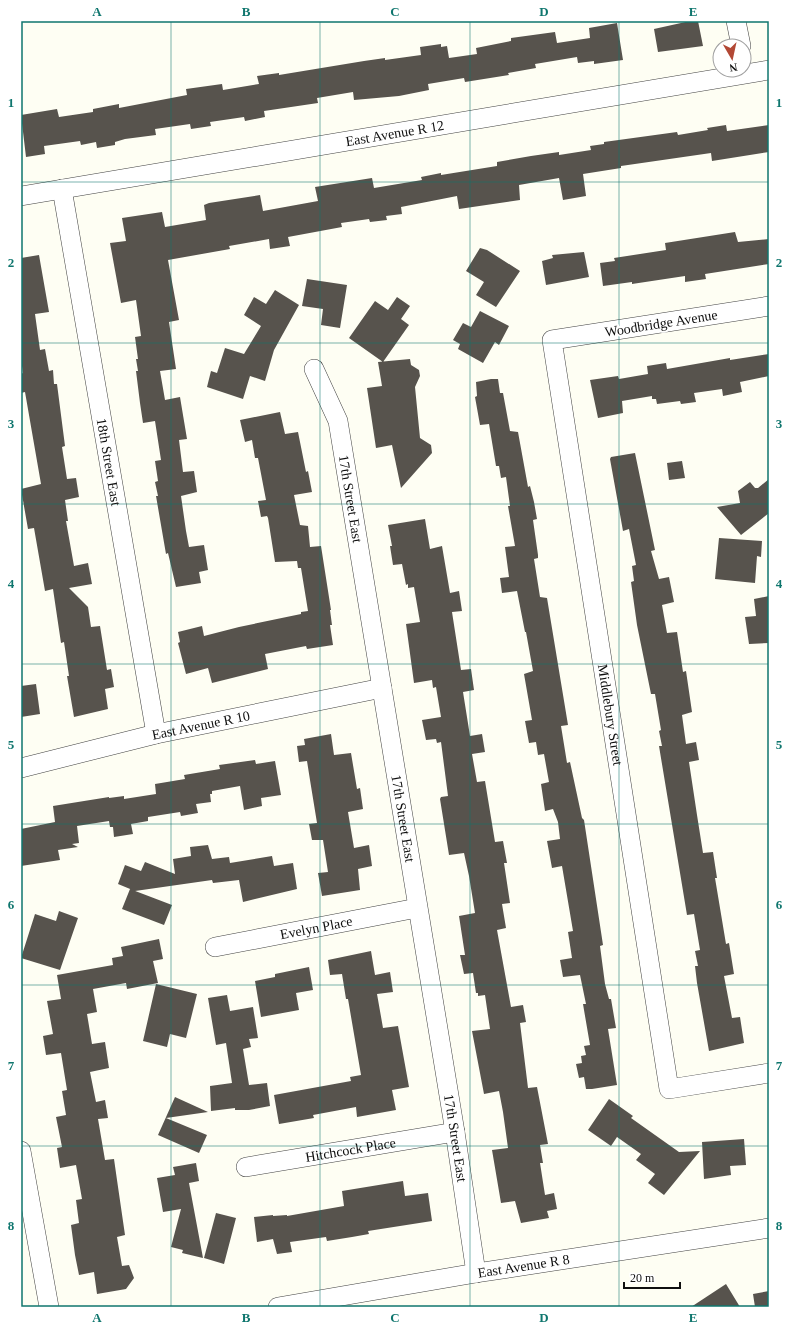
<svg xmlns="http://www.w3.org/2000/svg" width="790" height="1328" font-family="Georgia,serif">
	<style>
		.building { fill: #57534d }
		.lines { fill: none; stroke-linecap: round; stroke-linejoin: round }
		.minor-casing { stroke: #424242; stroke-width: 20 }
		.minor { stroke: #fff; stroke-width: 19 }
		.grid { fill: none; stroke: #0f766e; stroke-width: 1; stroke-opacity: 0.55 }
		.labels { text-anchor: middle; stroke-width: 4; stroke-linejoin: round; paint-order: stroke }
		.street-label { font-size: 14px; fill: #0f0f0f; stroke: #fff }
		.neatline { fill: none; stroke: #0f766e; stroke-width: 1.5 }
		.grid-label { font-size: 13px; text-anchor: middle; font-weight: bold; fill: #0f766e }
	</style>
	<rect width="100%" height="100%" fill="#fefef3"/>
	<path class="building" d="M690,21H698L703,46L658,52L654,29Z
		M617,23L623,60L594,64V61L578,63L577,57L535,64L536,68L508,73L509,75L465,82L464,78L428,84L429,90L399,96L354,100L353,92L317,98L318,103L264,111L265,117L245,121L244,117L210,122L211,126L191,129L190,124L155,129L156,135L125,139L115,142V145L97,148L96,142L81,145L80,141L44,146L45,154L26,157L21,115L57,109L59,117L93,112V109L119,104V108L187,95L186,89L222,84L223,90L259,84L257,76L279,73V75L364,61L385,58V60L421,55L420,47L441,44V47L447,46L449,58L477,54L476,48L511,41V38L555,32L557,43L590,38L589,28Z
		M726,125L727,131L769,125V152L712,161L711,153L621,166V168L583,174L586,196L563,200L559,178L519,185L520,200L459,209L457,196L401,207L402,214L386,216L387,220L370,222L369,219L341,223L342,227L288,237L290,246L270,249L269,239L229,246L230,249L168,260L179,320L169,322L176,369L160,371L165,400L180,397L187,439L179,440L183,472L194,471L197,492L181,496L186,531L189,547L204,545L208,570L199,572L201,583L176,587L168,553L166,554L156,496H158L155,482L158,481L155,461L161,460L155,421L143,423L140,403L136,371H138L136,359H138L135,337L141,336L136,300L121,303L110,243L126,241L122,218L162,212L165,227L206,220L204,205L209,203L260,195L263,211L318,201L315,187L372,178L374,188L422,180L421,177L441,173V175L497,166V162L531,156L559,152V155L591,150L590,146L604,144V142L677,132L678,135L708,130L707,128Z
		M735,232L738,242L769,239V264L705,274L706,279L685,282V276L632,284V282L603,286L600,263L615,261L614,258L666,250L665,243Z
		M480,248L487,250L520,271L496,307L476,295L484,282L466,271Z
		M584,252L589,277L546,285L542,261L553,258L552,255Z
		M39,255L49,312L35,314L40,350L45,349L49,371L53,370L54,384H57L65,446L62,447L67,479L76,478L79,497L65,500L68,521H66L74,566L88,563L92,584L69,588L88,607L91,627L100,626L107,670L111,669L114,687L105,689L108,709L74,717L67,676H69L64,642L61,643L53,589L45,591L34,528L28,529L21,489L41,484L25,392L21,393V374L23,373L21,359V258Z
		M307,279L347,285L340,328L321,325L323,309L302,306Z
		M275,290L299,305L274,350L265,381L250,376L243,399L207,387L211,371L217,373L225,348L244,354L261,326L244,315L254,297L266,304Z
		M397,297L410,306L401,319L409,325L383,362L349,338L375,301L388,310Z
		M480,311L509,326L499,345L495,342L483,363L458,349L460,344L453,340L463,323L471,327Z
		M769,354V376L740,382L742,392L723,396L722,389L694,393L696,402L681,404L680,401L657,404L656,399H652V396L622,401L623,413L598,418L590,380L618,376L619,379L648,374L647,366L666,363L667,369L730,358V360Z
		M410,359L411,365L419,370L420,376L415,387L420,438L431,445L432,453L401,488L392,445L376,448L367,388L382,386L378,362Z
		M491,379H498L500,393H503L510,431L518,432L528,487L530,486L534,502L537,519L533,520L538,555V558L534,559L540,597L547,598L568,725L561,726L567,763L570,762L582,818L584,820L603,945L600,946L605,984L609,999H611L616,1028L608,1029L617,1085L592,1089H586L584,1077L579,1078L576,1064L582,1063L581,1056L586,1055L584,1046L590,1045L584,1010L583,1004H586L580,975L563,977L560,960L572,958L568,932L573,931L562,866L552,868L547,841L560,839L558,822L553,809L545,811L541,784L549,782L544,754L538,755L536,742L529,743L525,721L532,720L524,674L533,671L526,632H525L517,591L502,593L500,578L509,577L505,547L515,546L508,506H510L506,477L501,478L499,466H496L489,424L480,425L475,397L477,396L476,382Z
		M280,412L285,434L298,432L306,472L308,471L312,492L294,495L300,525L308,526L310,547L321,546L331,610H330L332,625H330L333,645L307,649L306,646L265,654L268,669L212,683L208,668L186,674L178,643L180,642L178,632L202,626L204,636L239,627L301,614V612L308,611L301,568H298L297,561L275,562L268,518L267,516L261,517L258,501L266,500L258,458H255L252,440L245,442L240,420Z
		M635,453L655,550L651,551L659,579L669,577L674,602L662,605L667,633L677,632L683,672L686,671L692,712L682,715L686,744L696,742L699,760L689,762L697,815L703,853L713,852L717,878H715L726,944L729,943L734,974L724,976L732,1018L740,1017L744,1043L709,1051L697,983L695,966H698L695,951L700,950L694,914L687,915L659,746H662L659,731L661,730L655,694H651L637,625L631,582L634,581L632,566L636,565L629,529L623,531L610,459L611,457Z
		M682,461L685,478L669,480L667,463Z
		M769,479V513L741,535L717,507L740,503L738,491L750,482L755,488H758Z
		M425,519L430,549L442,546L450,593L459,591L462,611L452,612L461,670L471,669L474,690L463,692L470,736L482,734L485,752L472,754L477,782L485,781L495,842L503,841L507,863H504L510,903L502,904L506,928L497,930L511,1007L523,1005L526,1022L520,1023L528,1088L537,1087L548,1144L540,1145L543,1163H540L545,1195L554,1193L557,1209L547,1211L549,1218L521,1223L515,1201L501,1203L492,1150L508,1148L503,1112L499,1091L484,1094L472,1031L490,1029L485,995L478,996V993H476L473,973L464,974L460,955H465L459,916L475,913L469,876L464,853L449,855L440,799L441,797L448,796L441,742L437,743L436,739L426,740L422,720L441,717L436,687L433,688L432,680L414,683L406,624L420,622L414,587L408,588V584L406,585L402,564L393,565L390,546H392L388,525Z
		M719,538L762,541L761,557L757,556L755,583L715,579Z
		M769,596V643L749,644L745,617L756,616L754,599Z
		M36,684L40,714L21,717V686Z
		M331,734L334,755L351,753L357,789L360,788L363,809L348,812L354,848L369,845L372,866L358,869L360,890L322,896L318,873L328,872L323,840H312L309,824L317,823L310,780L307,761L299,762L297,746L305,745L304,739Z
		M255,760L256,764L275,761L281,795L261,798L262,806L244,810L240,786L212,791V794H210L211,802L196,804L198,813L181,816L180,812L148,817V821L131,824L133,834L114,837L113,827H110L109,821L77,826L79,843L72,844L78,847L58,850L60,860L21,866V829L55,822L53,806L109,797V798L124,796V799L156,794L155,784L185,779L184,775L220,769L219,765Z
		M208,845L212,859L229,857L230,863L272,856L274,866L293,863L297,889L243,902L239,880L213,883L212,880L135,891L118,884L125,865L141,871L145,862L175,874L173,859L191,856L190,847Z
		M130,889L172,905L164,925L122,909Z
		M59,911L78,918L60,970L21,958L35,914L56,921Z
		M159,939L163,959L153,961L158,983L127,989L126,983L93,989L97,1012L87,1014L92,1044L105,1042L109,1068L90,1072L96,1102L105,1100L108,1118L98,1119L105,1160L114,1159L117,1180L125,1235L117,1237L122,1266L129,1265L134,1278L126,1289L97,1294L94,1272L79,1275L75,1255L71,1225L79,1223L76,1200L82,1199L76,1165L60,1168L57,1148L62,1147L56,1117L66,1115L62,1091L67,1090L61,1053L46,1055L43,1036L53,1034L47,1001L61,999L57,975L113,965L112,958L123,956L121,947Z
		M371,951L375,975L390,972L393,992L377,994L383,1028L398,1026L409,1087L392,1090L396,1110L357,1117L356,1107L313,1115L314,1118L279,1124L274,1095L351,1081L350,1077L361,1075L348,999H346L342,974L330,975L328,960Z
		M309,967L313,990L296,993L299,1010L261,1017L255,981L275,977V974Z
		M156,984L197,994L186,1038L170,1034L167,1047L143,1041Z
		M227,995L230,1011L253,1007L258,1038L249,1039L251,1047L243,1049L249,1085L267,1083L270,1106L249,1110H235V1108L211,1111L210,1086L232,1083L226,1043L216,1045L208,998Z
		M175,1097L208,1112L166,1118L207,1135L199,1153L158,1135Z
		M609,1099L633,1116L631,1118L679,1152L700,1151L664,1195L648,1183L655,1174L636,1160L641,1154L617,1137L611,1146L588,1130Z
		M744,1139L746,1165L730,1166L731,1175L704,1179L702,1142Z
		M196,1163L199,1181L189,1183L203,1258L182,1253L183,1250L171,1247L181,1209L163,1212L157,1178L175,1175L173,1167Z
		M403,1181L405,1196L428,1193L432,1221L368,1231L369,1234L352,1237L327,1241L326,1237L290,1242L292,1252L277,1254L273,1239L257,1242L254,1217L273,1215V1216L287,1215V1216L344,1206L342,1191Z
		M216,1213L236,1218L224,1264L204,1258Z
		M726,1284L740,1307H691Z
		M769,1291V1307H755L753,1294Z"/>
	<g class="lines">
		<g class="minor-casing">
			<g id="minor">
				<path d="M736,21L741,46"/>
				<path id="s1" d="M62,189L156,734"/>
				<path id="s2" d="M21,196L769,70"/>
				<path id="s3" d="M769,306L552,340L669,1089L769,1073"/>
				<path id="s4" d="M314,369L338,421L455,1132L476,1273"/>
				<path id="s5" d="M21,768L156,734L382,688"/>
				<path id="s6" d="M215,947L417,908"/>
				<path d="M21,1151L49,1307"/>
				<path id="s7" d="M246,1167L455,1132"/>
				<path id="s8" d="M278,1307L476,1273L769,1228"/>
			</g>
		</g>
		<use href="#minor" class="minor"/>
	</g>
	<path class="grid" d="M171,21V1307M320,21V1307M470,21V1307M619,21V1307M21,182H769M21,343H769M21,504H769M21,664H769M21,824H769M21,985H769M21,1146H769"/>
	<g class="labels">
		<g class="street-label">
			<text dy="5" stroke="none"><textPath href="#s2" startOffset="379">East Avenue R 12</textPath></text>
			<text transform="translate(661 323) rotate(-9)" y="5">Woodbridge Avenue</text>
			<text dy="5" stroke="none"><textPath href="#s1" startOffset="277">18th Street East</textPath></text>
			<text dy="5" stroke="none"><textPath href="#s4" startOffset="136">17th Street East</textPath></text>
			<text dy="5" stroke="none"><textPath href="#s3" startOffset="599">Middlebury Street</textPath></text>
			<text dy="5" stroke="none"><textPath href="#s5" startOffset="185">East Avenue R 10</textPath></text>
			<text dy="5" stroke="none"><textPath href="#s4" startOffset="460">17th Street East</textPath></text>
			<text dy="5" stroke="none"><textPath href="#s6" startOffset="103">Evelyn Place</textPath></text>
			<text dy="5" stroke="none"><textPath href="#s4" startOffset="784">17th Street East</textPath></text>
			<text dy="5" stroke="none"><textPath href="#s7" startOffset="106">Hitchcock Place</textPath></text>
			<text dy="5" stroke="none"><textPath href="#s8" startOffset="249">East Avenue R 8</textPath></text>
		</g>
	</g>
	<rect width="790" height="1328" fill="none" stroke="#ffffff" stroke-width="44"/>
	<g transform="translate(732 58) rotate(171)"><circle r="19" fill="#ffffff" stroke="#9f9f9f"/>
	<path d="M0-3L7 15L0 10L-7 15Z" fill="#b24835"/>
	<text y="-6" font-size="11" font-weight="bold" text-anchor="middle" fill="#0f0f0f">N</text>
	</g>
	<path d="M624 1282v6h56v-6" fill="none" stroke="#0f0f0f" stroke-width="2"/>
	<text x="630" y="1282" font-size="12" fill="#0f0f0f" stroke="#ffffff" stroke-width="3" paint-order="stroke">20 m</text>
	<rect x="22" y="22" width="746" height="1284" class="neatline"/>
	<g class="grid-label">
		<text x="97" y="16">A</text>
		<text x="246" y="16">B</text>
		<text x="395" y="16">C</text>
		<text x="544" y="16">D</text>
		<text x="693" y="16">E</text>
		<text x="11" y="107">1</text>
		<text x="779" y="107">1</text>
		<text x="11" y="267">2</text>
		<text x="779" y="267">2</text>
		<text x="11" y="428">3</text>
		<text x="779" y="428">3</text>
		<text x="11" y="588">4</text>
		<text x="779" y="588">4</text>
		<text x="11" y="749">5</text>
		<text x="779" y="749">5</text>
		<text x="11" y="909">6</text>
		<text x="779" y="909">6</text>
		<text x="11" y="1070">7</text>
		<text x="779" y="1070">7</text>
		<text x="11" y="1230">8</text>
		<text x="779" y="1230">8</text>
		<text x="97" y="1322">A</text>
		<text x="246" y="1322">B</text>
		<text x="395" y="1322">C</text>
		<text x="544" y="1322">D</text>
		<text x="693" y="1322">E</text>
	</g>
</svg>
